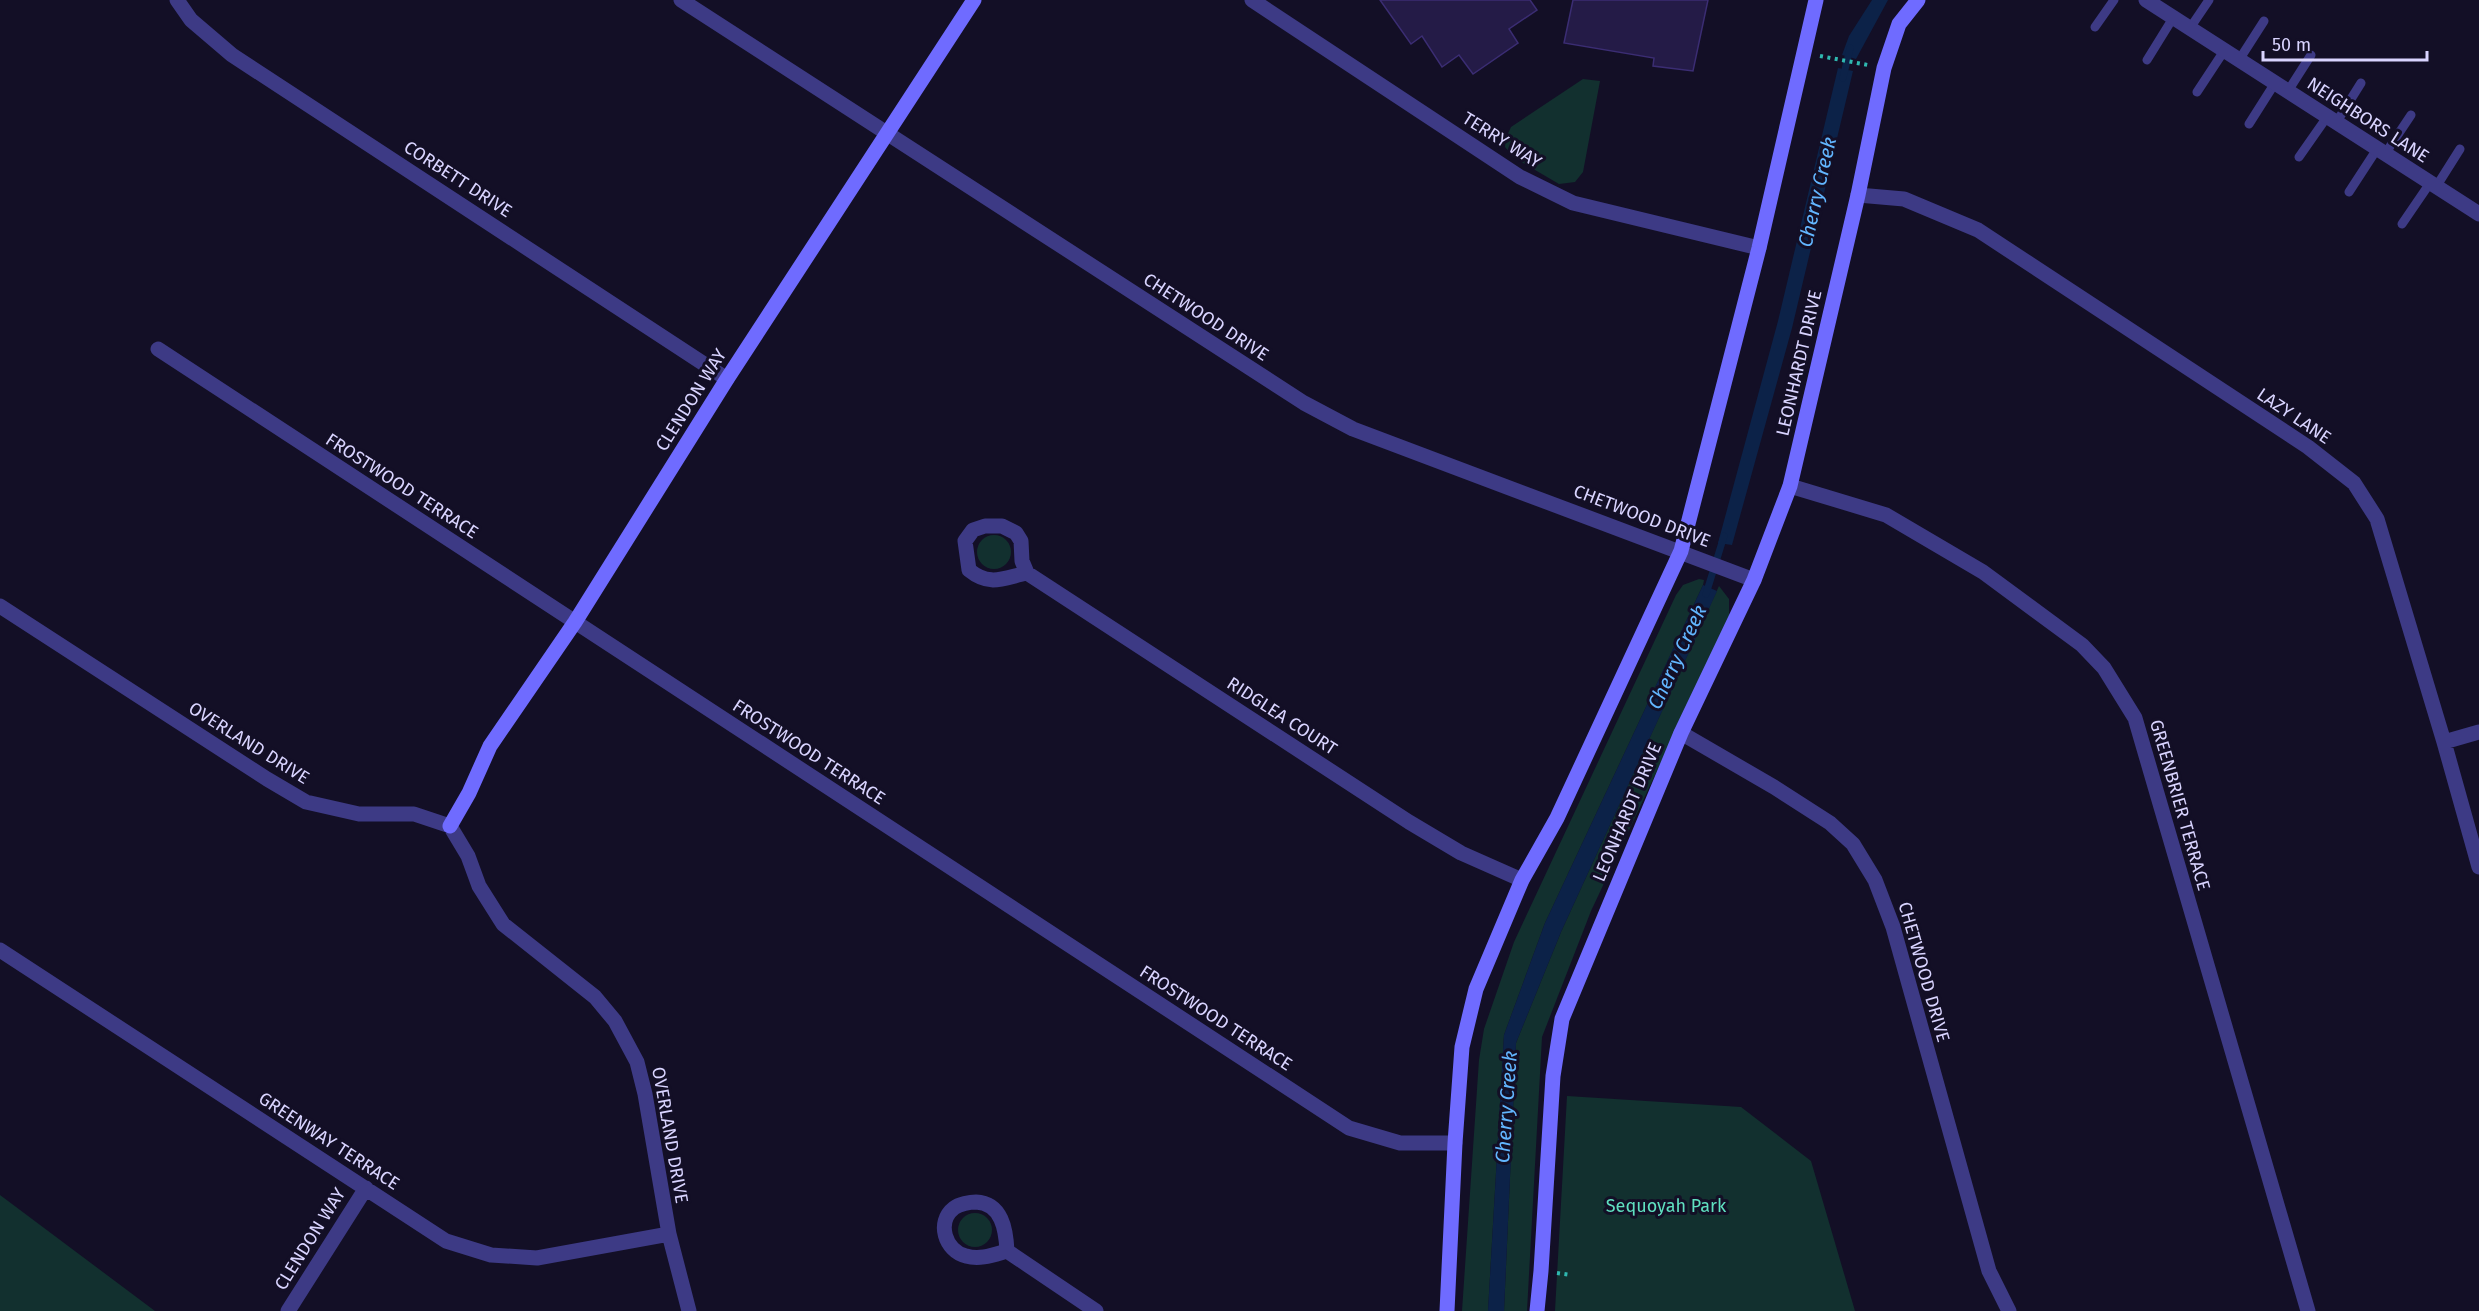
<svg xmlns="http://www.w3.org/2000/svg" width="2479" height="1311" font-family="'Fira Sans',sans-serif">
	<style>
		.green { fill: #12302f }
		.water { fill: #0c2248 }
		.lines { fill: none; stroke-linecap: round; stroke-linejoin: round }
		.stream { stroke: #0c2248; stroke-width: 7 }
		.building { fill: #241b47; stroke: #3b2d73; stroke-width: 1.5 }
		.path { stroke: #2fb8b0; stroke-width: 4; stroke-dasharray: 3 4.5; stroke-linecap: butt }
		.lane { stroke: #3d3a85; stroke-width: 9 }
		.street { stroke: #3d3a85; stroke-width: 15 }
		.secondary { stroke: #6f6bff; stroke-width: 15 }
		.labels { text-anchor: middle; stroke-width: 6; stroke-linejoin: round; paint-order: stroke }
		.street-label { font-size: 18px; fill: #d9d4ff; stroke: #130f26 }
		.park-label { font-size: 18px; fill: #5fe0c0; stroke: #130f26 }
		.water-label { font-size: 20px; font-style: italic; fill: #62b6ff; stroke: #130f26 }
	</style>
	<rect width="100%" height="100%" fill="#130f26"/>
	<path class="green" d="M1583,79L1600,81L1583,172L1575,182L1559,184L1513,157L1505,147L1506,138L1511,127Z
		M977 552a17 17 0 1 1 34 0a17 17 0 1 1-34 0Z
		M1699,579L1704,580L1703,585L1545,923L1504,1035L1488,1311H1462L1479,1060L1484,1029L1514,942L1676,595L1683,585Z
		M1719,586L1729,599V618L1591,911L1542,1037L1527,1311H1504L1516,1043L1561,932Z
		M1567,1096L1741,1107L1811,1161L1855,1311H1555Z
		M0,1195L155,1311H0Z
		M958 1230a17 17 0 1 1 34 0a17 17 0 1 1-34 0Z"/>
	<path class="water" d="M1872,0H1888L1856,59L1842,55L1849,36Z
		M1838,68L1853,71L1792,328L1732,545L1718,543L1778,321Z
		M1703,585L1717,591L1561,932L1516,1043L1504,1311H1488L1504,1035L1545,923Z"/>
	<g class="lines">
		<path class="stream" d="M1843,78L1850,48
			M1706,594L1724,536"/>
	</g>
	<path class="building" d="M1380,0H1530L1537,10L1509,29L1518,43L1473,74L1459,55L1442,67L1422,36L1411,44Z
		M1573,0H1708L1693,71L1653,66L1654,58L1564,43Z"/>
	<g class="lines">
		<path class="path" d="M1820,56L1868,65
			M1557,1273L1571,1275"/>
		<path class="lane" d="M2095,27L2114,0
			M2190,28L2209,0
			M2147,60L2173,18
			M2239,60L2264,21
			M2288,91L2311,55
			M2197,92L2224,51
			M2336,123L2361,83
			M2249,124L2275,83
			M2385,154L2411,115
			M2299,157L2327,117
			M2436,187L2460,149
			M2349,192L2377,149
			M2402,224L2430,183"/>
		<path class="street" d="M177,0L191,20L232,55L727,379
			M681,0L1304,403L1353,429L1754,580
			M1252,0L1520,177L1573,203L1759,248
			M2146,0L2479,214
			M1858,195L1904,199L1978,230L2308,447L2354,483L2377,519L2444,742L2479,867
			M158,349L1349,1128L1400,1143H1455
			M1790,486L1886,515L1983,572L2082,645L2104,668L2135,718L2308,1311
			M1027,573C1003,578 990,587 969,570L965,541L973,530L985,526H1002L1016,533L1021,541L1022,561L1027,573L1409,822L1461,853L1522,880
			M0,606L267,779L306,802L359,814H414L450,826L468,856L479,886L503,924L595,997L615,1021L637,1062L645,1094L669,1234L689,1311
			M1681,733L1774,787L1830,823L1853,844L1875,880L1893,927L1989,1271L2009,1311
			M2444,742L2479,732
			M0,950L446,1241L491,1255L537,1258L669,1234
			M1007,1251C1006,1230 1002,1203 976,1202C970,1202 959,1204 954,1208C936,1222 945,1251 966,1256C980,1260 993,1255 1007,1251L1096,1311
			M288,1311L366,1188"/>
		<path class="secondary" d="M450,826L469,793L490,746L575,622L727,379L974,0
			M1447,1311L1455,1143L1462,1047L1476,989L1522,880L1557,818L1681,551L1759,248L1816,0
			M1537,1311L1541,1271L1553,1076L1562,1019L1681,733L1754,580L1790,486L1858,195L1884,68L1899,24L1918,0"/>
	</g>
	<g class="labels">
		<g class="street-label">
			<text transform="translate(2368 120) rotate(33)" y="6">NEIGHBORS LANE</text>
			<text transform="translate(1502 140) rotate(32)" y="6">TERRY WAY</text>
			<text transform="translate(458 179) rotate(33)" y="6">CORBETT DRIVE</text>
			<text transform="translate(1206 317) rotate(33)" y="6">CHETWOOD DRIVE</text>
			<text transform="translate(1799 363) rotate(-77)" y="6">LEONHARDT DRIVE</text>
			<text transform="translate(691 400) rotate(-58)" y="6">CLENDON WAY</text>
			<text transform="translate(2294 416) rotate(34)" y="6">LAZY LANE</text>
			<text transform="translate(402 486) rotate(33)" y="6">FROSTWOOD TERRACE</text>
			<text transform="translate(1642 516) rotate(21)" y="6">CHETWOOD DRIVE</text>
			<text transform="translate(1282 716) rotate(33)" y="6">RIDGLEA COURT</text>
			<text transform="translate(249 743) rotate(32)" y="6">OVERLAND DRIVE</text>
			<text transform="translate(809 752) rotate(33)" y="6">FROSTWOOD TERRACE</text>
			<text transform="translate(2180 805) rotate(74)" y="6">GREENBRIER TERRACE</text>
			<text transform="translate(1627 812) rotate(-67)" y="6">LEONHARDT DRIVE</text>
			<text transform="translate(1924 972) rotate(74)" y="6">CHETWOOD DRIVE</text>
			<text transform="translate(1216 1018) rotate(33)" y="6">FROSTWOOD TERRACE</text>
			<text transform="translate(670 1135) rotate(80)" y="6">OVERLAND DRIVE</text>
			<text transform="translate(329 1141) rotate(33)" y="6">GREENWAY TERRACE</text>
			<text transform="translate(310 1239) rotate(-58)" y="6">CLENDON WAY</text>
		</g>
		<g class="park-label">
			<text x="1666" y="1212">Sequoyah Park</text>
		</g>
		<g class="water-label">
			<text transform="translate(1817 192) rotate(-77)" y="7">Cherry Creek</text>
			<text transform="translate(1677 657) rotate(-65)" y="7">Cherry Creek</text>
			<text transform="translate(1506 1107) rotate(-86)" y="7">Cherry Creek</text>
		</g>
	</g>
	<path d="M2263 51v9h164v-9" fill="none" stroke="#d9d4ff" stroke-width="3"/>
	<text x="2272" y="51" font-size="18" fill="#d9d4ff" stroke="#130f26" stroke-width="4.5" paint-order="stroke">50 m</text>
</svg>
